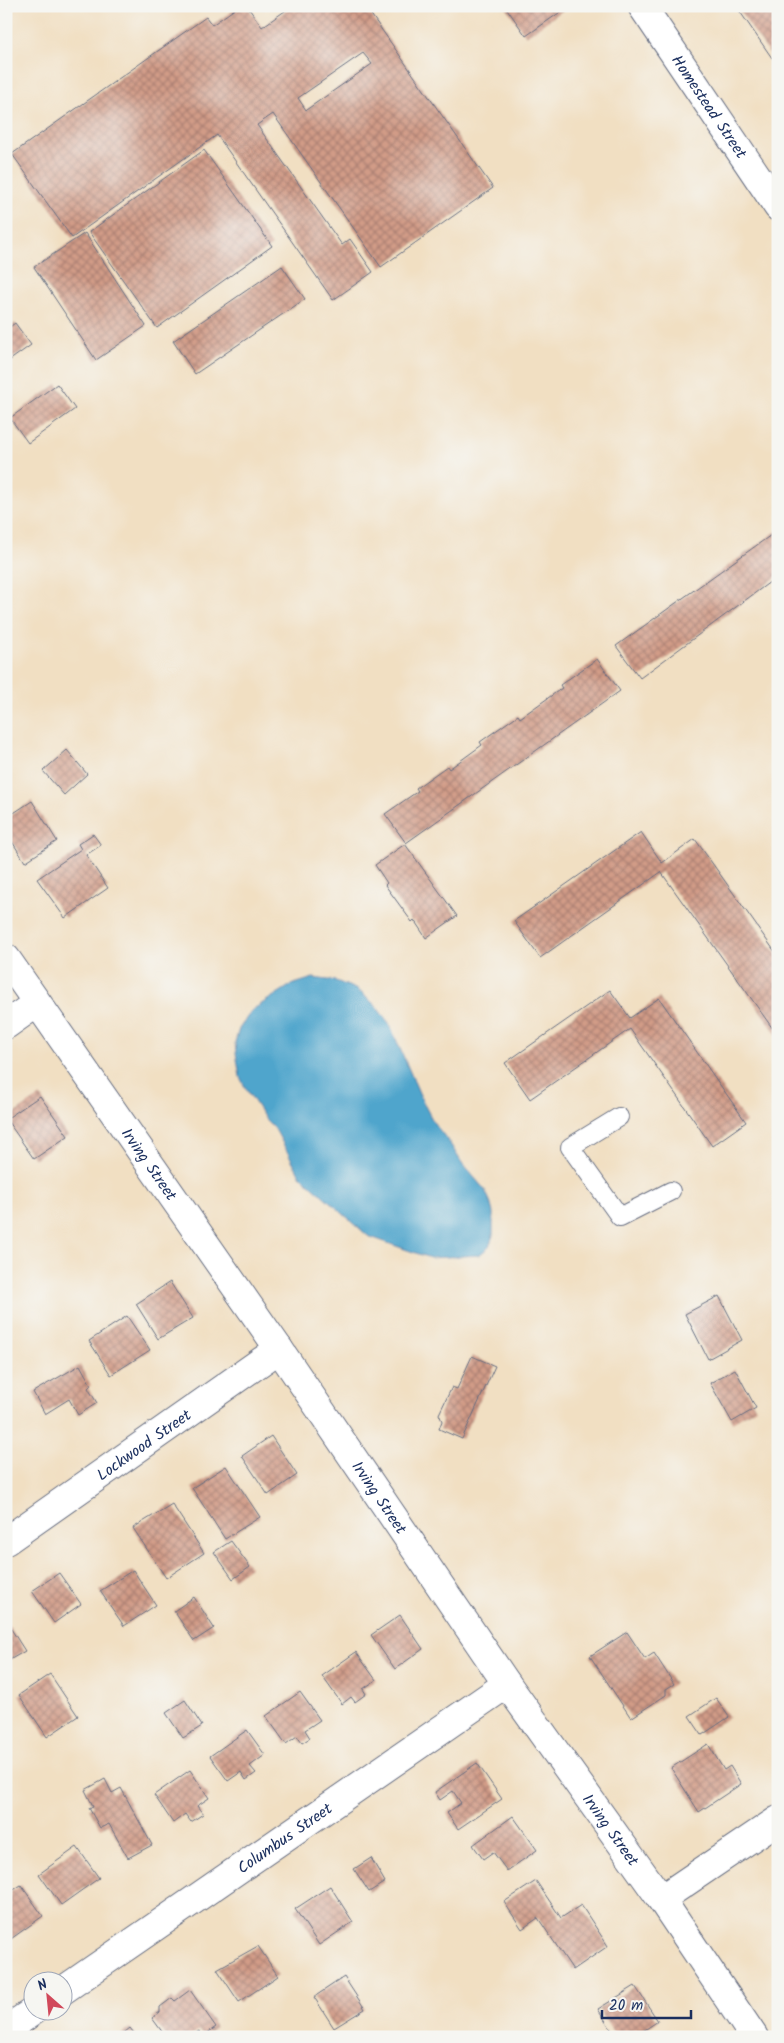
<svg xmlns="http://www.w3.org/2000/svg" width="784" height="2043" font-family="Kalam,sans-serif">
	<style>
		.water { fill: #50a5cc; stroke: #366a95 }
		.building { fill: url(#building-cross-hatch); fill-rule: evenodd }
		.lines { fill: none; stroke-linecap: round; stroke-linejoin: round }
		.service-casing { stroke: #666d81; stroke-width: 20 }
		.minor-casing { stroke: #666d81; stroke-width: 30 }
		.service { stroke: #fff; stroke-width: 18 }
		.minor { stroke: #fff; stroke-width: 28 }
		.labels { text-anchor: middle; stroke-width: 4; stroke-linejoin: round; paint-order: stroke }
		.street-label { font-size: 16px; fill: #1b2f5e; stroke: #f6f6f2 }
	</style>
	<defs>
		<pattern id="building-cross-hatch" width="8" height="8" patternUnits="userSpaceOnUse" patternTransform="scale(1.25)"><rect width="8" height="8" fill="#d19b87"/><path d="M0 0l8 8M0 8l8-8" fill="none" stroke="#a97f72"/></pattern>
	</defs>
	<rect width="100%" height="100%" fill="#f6f6f2"/>
	<filter id="ink" filterUnits="userSpaceOnUse"><feTurbulence type="fractalNoise" baseFrequency=".02" numOctaves="2"/><feDisplacementMap in="SourceGraphic" scale="10" xChannelSelector="R" yChannelSelector="G"/><feConvolveMatrix kernelMatrix="1 2 1 2 8 2 1 2 1" color-interpolation-filters="sRGB"/></filter>
	<filter id="wash" filterUnits="userSpaceOnUse"><feTurbulence type="fractalNoise" baseFrequency=".0096" numOctaves="4" result="noise"/><feDisplacementMap in="SourceGraphic" scale="20" xChannelSelector="R" yChannelSelector="G"/><feGaussianBlur stdDeviation="1.12" result="paint"/><feColorMatrix in="noise" values="0 0 0 0 0 0 0 0 0 0 0 0 0 0 0 0 0 1.4 0 .05"/><feComposite in="paint" operator="in"/></filter>
	<g filter="url(#wash)">
		<rect width="100%" height="100%" fill="#f1dfc2"/>
		<path class="water" d="M313,978L336,981L358,990L375,1005L389,1023L423,1102L434,1123L449,1142L462,1163L485,1190L490,1201L493,1213V1235L489,1247L479,1255L430,1258L368,1236L300,1175L275,1129L266,1120L245,1087L240,1077L236,1053L235,1042L239,1029L252,1010L291,985Z"/>
		<g id="blocks">
			<path class="building" d="M239,6H247L262,27L292,6H365L493,188L381,267L273,114L257,125L342,245L350,239L373,272L333,300L217,135L72,238L12,154L206,17L212,25ZM363,53L372,64L306,110L298,98Z
				M505,6H569L526,36Z
				M736,6H778V61L772,58Z
				M204,150L272,246L157,328L89,232Z
				M85,233L146,326L96,360L34,267Z
				M282,266L305,299L195,374L173,341Z
				M15,323L31,345L6,363V330Z
				M57,384L75,409L28,443L10,418Z
				M778,530V576L640,678L616,646Z
				M597,659L620,691L406,843L385,814L418,791L416,788L447,766L449,769L482,745L480,742L518,715L520,718L562,688L560,685Z
				M67,750L87,774L64,795L43,771Z
				M32,801L57,841L25,862L6,832V818Z
				M641,832L662,863L695,839L778,956V1036L661,872L540,958L514,921Z
				M93,834L101,845L86,855L108,888L65,918L37,879L81,849L78,844Z
				M405,844L457,916L426,938L414,920L412,922L385,885L387,883L375,865Z
				M610,990L630,1018L659,998L746,1122L712,1146L630,1029L530,1099L505,1063Z
				M40,1096L68,1136L34,1159L6,1119Z
				M170,1282L193,1318L158,1339L136,1304Z
				M719,1296L742,1340L708,1359L685,1314Z
				M127,1316L150,1350L111,1375L89,1341Z
				M472,1356L495,1366L462,1439L439,1429L442,1421L439,1414L452,1387L457,1389Z
				M80,1365L91,1385L88,1388L97,1403L78,1415L69,1399L45,1414L33,1392Z
				M735,1369L756,1408L732,1422L710,1383Z
				M271,1436L297,1475L268,1495L242,1456Z
				M226,1466L260,1517L225,1539L192,1488Z
				M172,1504L204,1553L166,1578L133,1528Z
				M231,1541L250,1567L233,1579L214,1552Z
				M133,1570L156,1605L124,1626L100,1591Z
				M59,1573L81,1604L54,1623L32,1591Z
				M194,1597L214,1628L194,1641L174,1611Z
				M400,1615L423,1649L395,1669L371,1635Z
				M6,1621L25,1651L6,1662Z
				M627,1632L645,1659L654,1653L674,1684L666,1689V1695L631,1718L590,1656Z
				M356,1652L376,1680L363,1689L366,1694L355,1702L351,1697L342,1704L322,1676Z
				M50,1674L78,1716L47,1737L19,1695Z
				M300,1692L320,1720L305,1730L310,1738L302,1743L297,1736L286,1744L266,1716Z
				M716,1698L729,1717L702,1735L689,1716Z
				M185,1700L202,1726L183,1738L166,1713Z
				M247,1730L265,1755L250,1766L256,1773L246,1780L241,1772L228,1781L210,1756Z
				M708,1744L724,1770L730,1766L741,1784L699,1812L671,1768Z
				M477,1763L502,1799L458,1829L447,1813L461,1803L453,1791L440,1800L435,1792Z
				M190,1770L209,1798L197,1806L203,1814L191,1822L185,1814L173,1823L154,1795Z
				M105,1779L112,1793L121,1788L152,1845L128,1858L109,1824L100,1828L89,1808L93,1806L85,1790Z
				M513,1816L537,1850L507,1871L493,1852L483,1859L473,1845Z
				M77,1847L99,1878L61,1905L39,1874Z
				M371,1858L385,1882L369,1892L354,1869Z
				M536,1881L561,1918L581,1905L608,1946L573,1970L538,1918L522,1929L504,1902Z
				M21,1885L43,1916L8,1941L6,1939V1895Z
				M330,1886L353,1922L319,1945L295,1909Z
				M258,1946L278,1976L239,2002L217,1969Z
				M344,1977L365,2009L334,2028L314,1997Z
				M635,1986L658,2021L634,2037H616L598,2009Z
				M190,1990L216,2027L203,2036L199,2031L190,2037H166L152,2018L160,2012V2007L172,1998L175,2001Z
				M130,2028L137,2037H119Z"/>
		</g>
	</g>
	<g filter="url(#ink)">
		<use href="#blocks" fill-opacity="0" stroke="#666d81" stroke-width="1"/>
		<g class="lines">
			<g class="service-casing">
				<path id="service" d="M619,1117L570,1147L620,1217L671,1191"/>
			</g>
			<g class="minor-casing">
				<g id="minor">
					<path id="s1" d="M642,6L778,207"/>
					<path id="s2" d="M6,958L279,1349L507,1684L661,1899L754,2037"/>
					<path d="M6,1025L37,1003"/>
					<path id="s3" d="M6,1541L279,1349"/>
					<path d="M661,1899L778,1820"/>
					<path id="s4" d="M62,1991L507,1684"/>
					<path d="M6,2030L35,2010"/>
				</g>
			</g>
			<use href="#service" class="service"/>
			<use href="#minor" class="minor"/>
		</g>
	</g>
	<g class="labels">
		<g class="street-label">
			<text dy="6" stroke="none"><textPath href="#s1" startOffset="121">Homestead Street</textPath></text>
			<text dy="6" stroke="none"><textPath href="#s2" startOffset="251">Irving Street</textPath></text>
			<text dy="6" stroke="none"><textPath href="#s3" startOffset="168">Lockwood Street</textPath></text>
			<text dy="6" stroke="none"><textPath href="#s2" startOffset="656">Irving Street</textPath></text>
			<text dy="6" stroke="none"><textPath href="#s2" startOffset="1061">Irving Street</textPath></text>
			<text dy="6" stroke="none"><textPath href="#s4" startOffset="270">Columbus Street</textPath></text>
		</g>
	</g>
	<rect width="784" height="2043" fill="none" stroke="#f6f6f2" stroke-width="25"/>
	<g transform="translate(48 1996) rotate(333)"><circle r="24" fill="#f6f6f2" stroke="#9ea6b7"/>
	<path d="M0-4L9 19L0 12L-9 19Z" fill="#d1495b"/>
	<text y="-8" font-size="14" font-weight="bold" text-anchor="middle" fill="#1b2f5e">N</text>
	</g>
	<path d="M602 2010v8h89v-8" fill="none" stroke="#1b2f5e" stroke-width="2.5"/>
	<text x="609" y="2010" font-size="15" fill="#1b2f5e" stroke="#f6f6f2" stroke-width="4" paint-order="stroke">20 m</text>
</svg>
